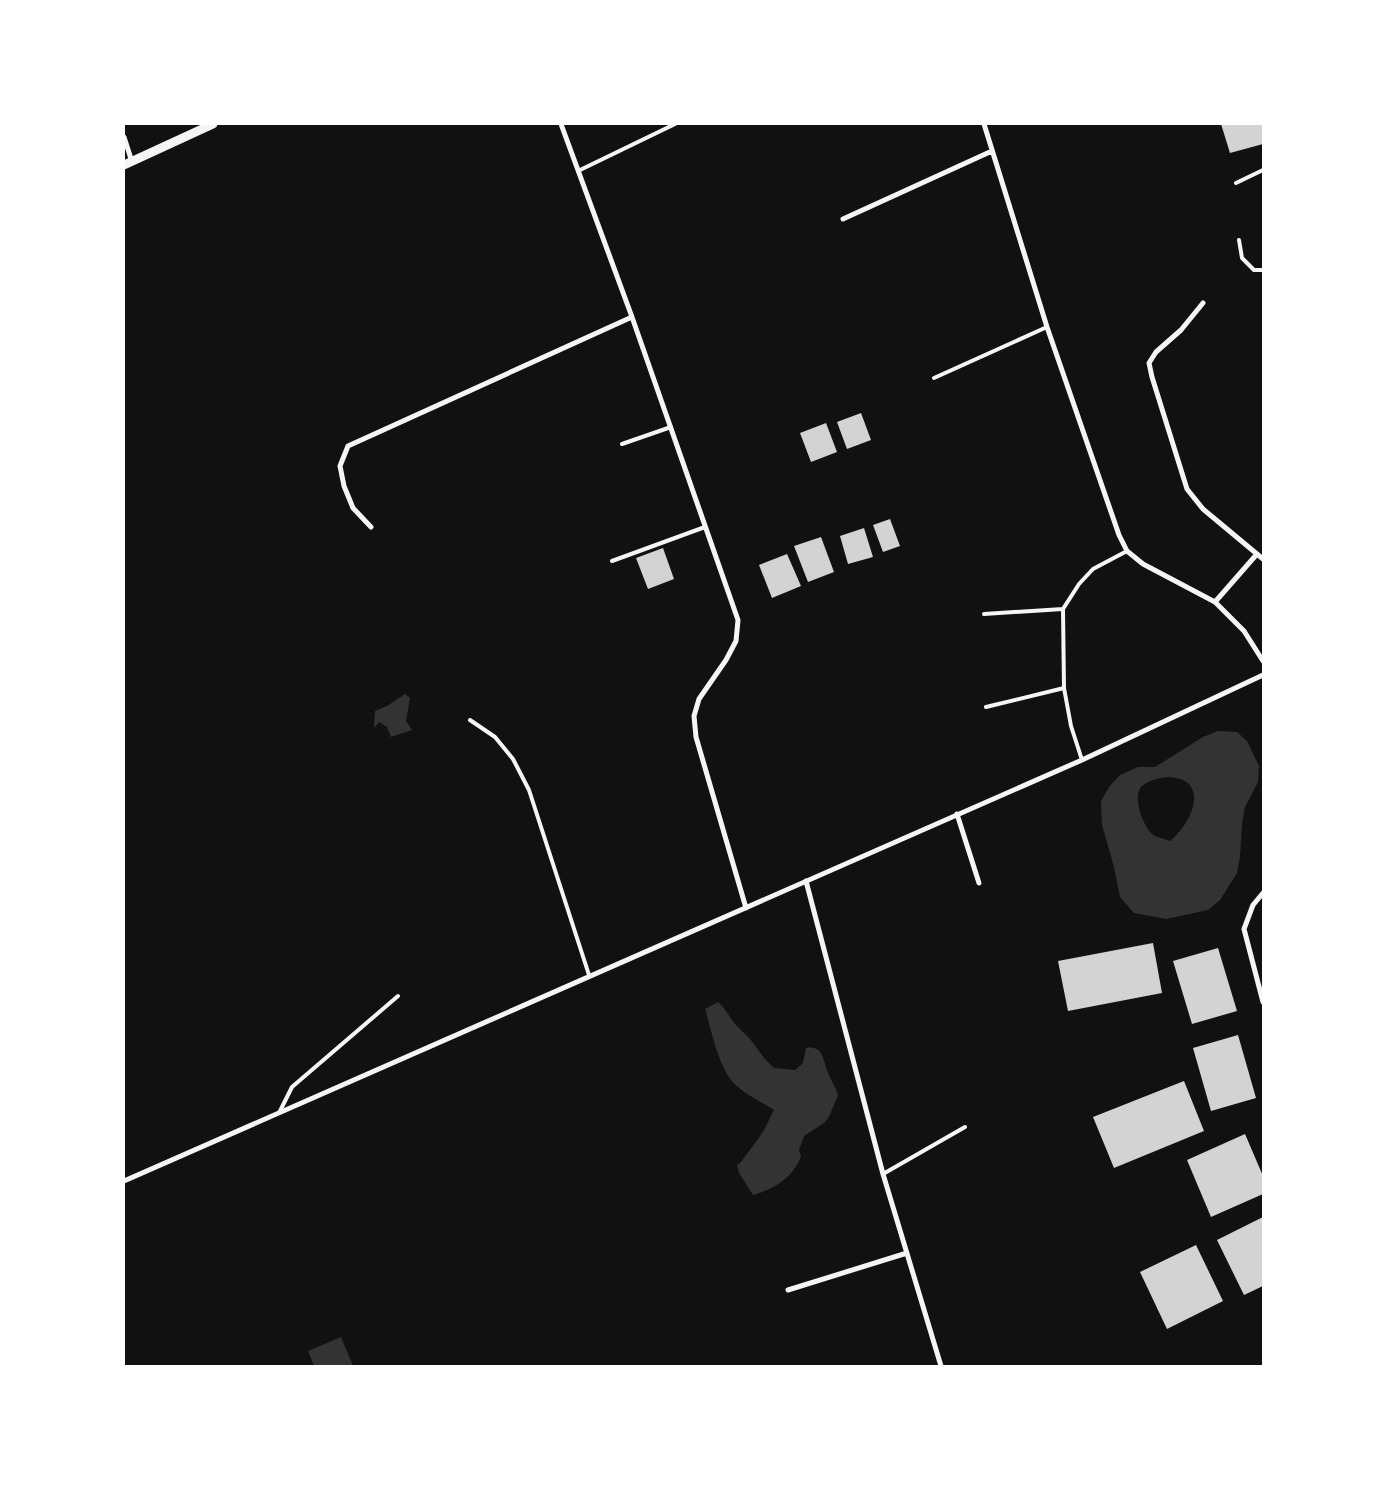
<svg xmlns="http://www.w3.org/2000/svg" width="1387" height="1490" font-family="'Fira Sans Condensed',sans-serif">
	<style>
		.water { fill: #333; fill-rule: evenodd }
		.building { fill: #d3d3d3 }
		.lines { fill: none; stroke-linecap: round; stroke-linejoin: round }
		.service { stroke: #f5f5f5; stroke-width: 4 }
		.minor { stroke: #f5f5f5; stroke-width: 5 }
		.tertiary { stroke: #f5f5f5; stroke-width: 9 }
	</style>
	<rect width="100%" height="100%" fill="#111"/>
	<path class="water" d="M405,694L410,698L406,721L412,730L391,737L387,727L379,722L374,728L375,711L387,706Z
		M1218,731L1237,732L1247,741L1259,766L1258,782L1245,807L1242,824L1240,857L1237,873L1220,900L1208,910L1166,919L1134,913L1120,897L1114,867L1102,825L1101,801L1109,787L1120,775L1138,767H1155L1203,737ZM1168,777C1212,779 1192,823 1170,841C1166,839 1159,838 1155,836C1144,830 1131,796 1142,786C1149,780 1159,778 1168,777Z
		M718,1002L723,1007L735,1024L750,1039L765,1059L774,1068L795,1070L803,1063L806,1048C822,1045 823,1058 827,1070C830,1079 835,1086 838,1095L829,1117L824,1123L804,1136L799,1150L801,1157C791,1179 776,1188 753,1195L739,1173L737,1165L741,1162L763,1132L774,1110C762,1102 748,1096 738,1087C719,1072 712,1032 705,1009Z
		M341,1337L353,1366H314L308,1351Z"/>
	<path class="building" d="M1221,124H1263V144L1230,153Z
		M861,413L871,440L847,449L837,422Z
		M826,423L837,452L811,462L800,433Z
		M890,519L900,546L883,552L873,525Z
		M864,528L873,557L848,564L840,536Z
		M821,537L834,572L808,582L794,546Z
		M663,548L674,579L648,589L636,558Z
		M787,554L801,586L772,598L759,565Z
		M1153,943L1162,993L1068,1011L1058,961Z
		M1218,948L1237,1011L1192,1024L1173,961Z
		M1238,1035L1256,1098L1211,1111L1193,1048Z
		M1184,1081L1204,1131L1114,1168L1093,1117Z
		M1245,1134L1263,1176V1194L1211,1217L1187,1160Z
		M1263,1217V1286L1244,1295L1217,1240Z
		M1196,1245L1223,1301L1167,1329L1140,1272Z"/>
	<g class="lines">
		<path class="service" d="M578,171L675,124
			M1236,183L1263,170
			M1239,240L1242,258L1254,270H1263
			M934,378L1047,327
			M622,444L671,427
			M612,561L705,527
			M984,614L1063,609
			M986,707L1064,688
			M470,720L495,737L513,759L529,790L589,975
			M1082,760L1071,726L1064,688L1063,609L1079,584L1093,569L1127,551
			M280,1111L292,1087L398,996
			M883,1174L965,1127"/>
		<path class="minor" d="M561,124L632,317L738,620L736,641L726,660L699,699L694,716L696,737L746,908
			M984,124L1047,327L1119,535L1127,551L1143,564L1215,602L1244,631L1263,661
			M124,137L132,162
			M843,219L992,151
			M1203,303L1181,330L1156,352L1149,363L1152,377L1187,489L1203,509L1263,559
			M371,527L353,508L344,486L340,466L348,446L632,317
			M1215,602L1257,554
			M957,814L979,883
			M806,881L883,1174L941,1366
			M1263,893L1253,905L1244,929L1263,1002
			M124,1181L1082,760L1263,675
			M788,1290L907,1253"/>
		<path class="tertiary" d="M124,165L213,124"/>
	</g>
	<rect width="1387" height="1490" fill="none" stroke="#ffffff" stroke-width="250"/>
</svg>
